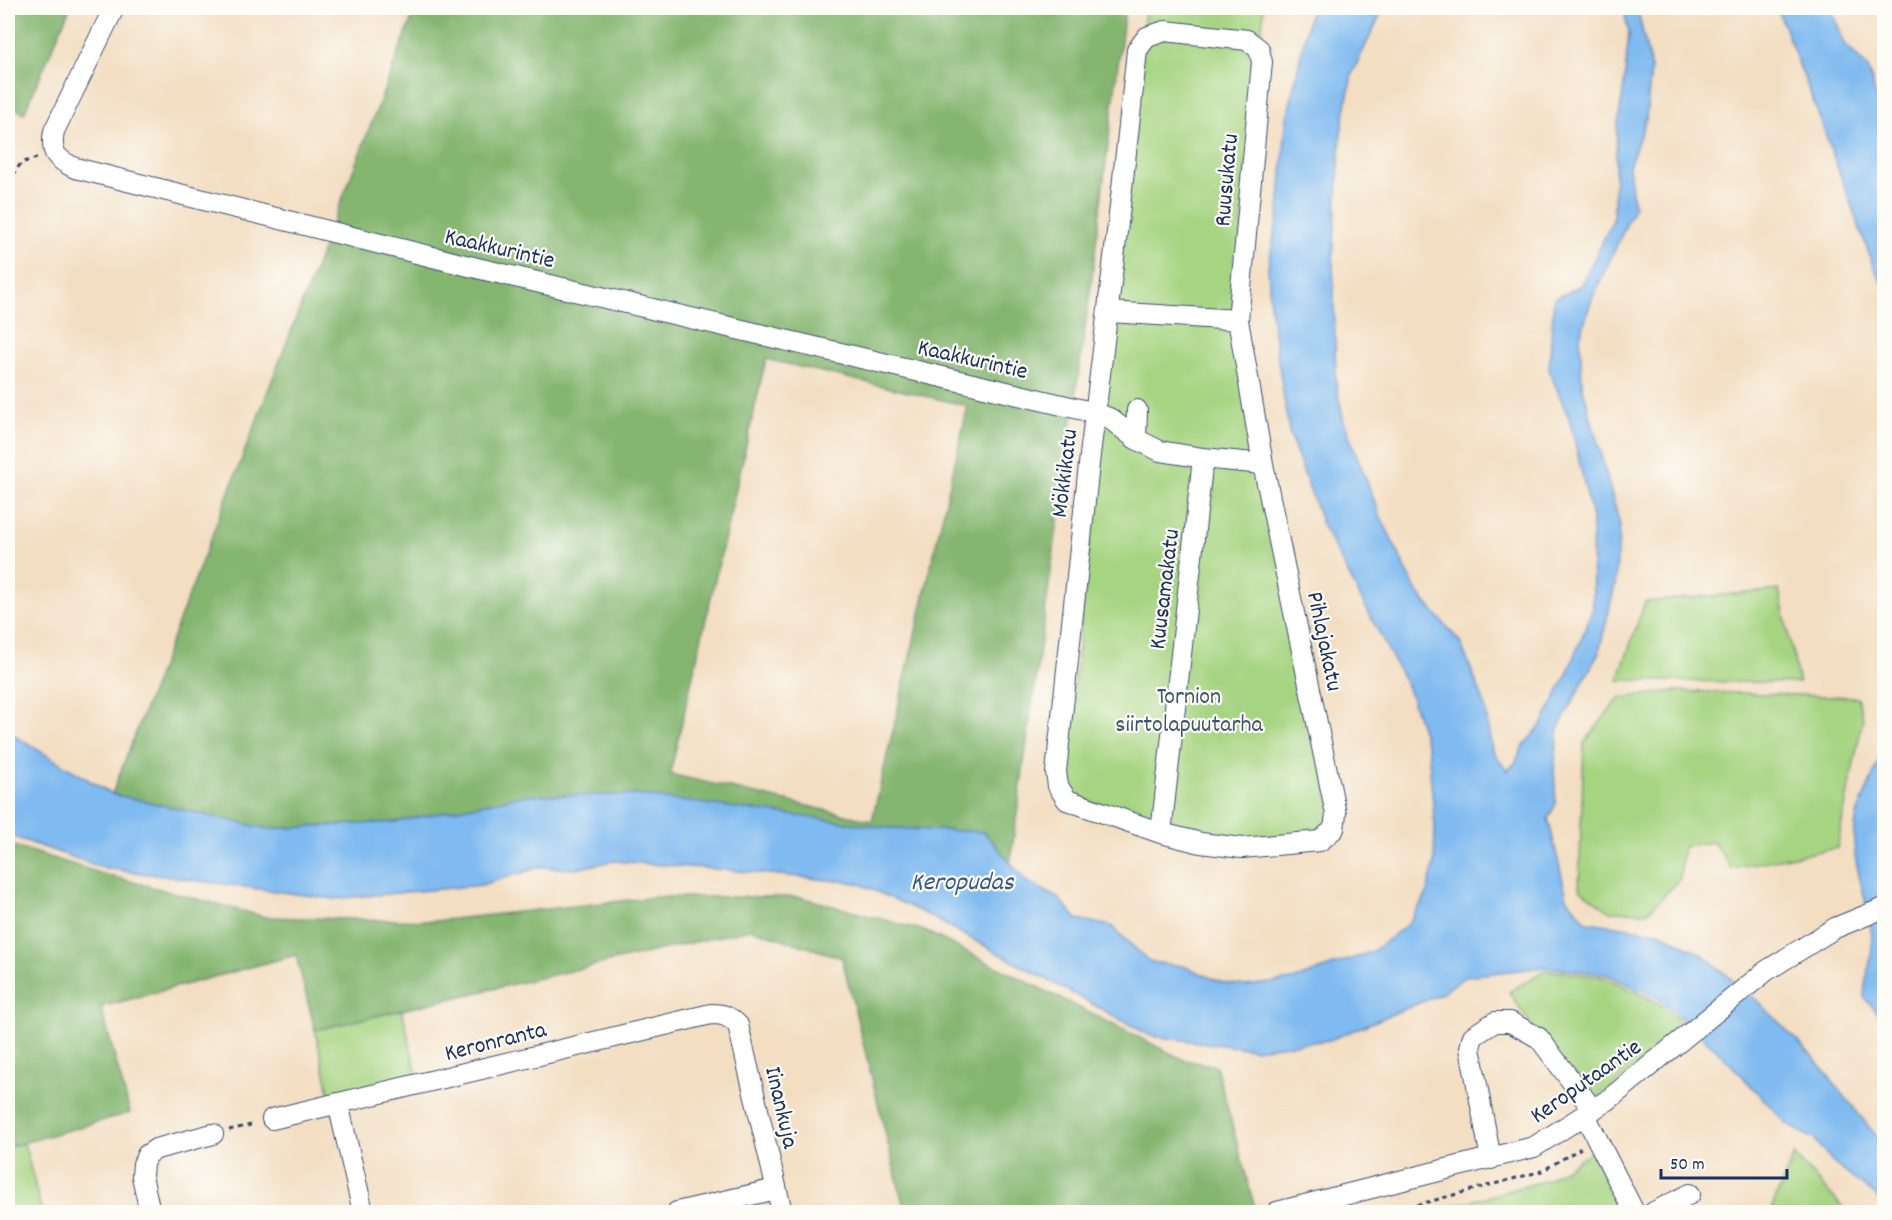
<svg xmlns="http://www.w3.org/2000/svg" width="1892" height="1220" font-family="Dekko,sans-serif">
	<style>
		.green { fill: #a6d481; stroke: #608270; stroke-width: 1.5 }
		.forest { fill: #84b66f; stroke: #507266; stroke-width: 1.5; fill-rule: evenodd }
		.water { fill: #7fbaf0; stroke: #4d74a7; stroke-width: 1.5 }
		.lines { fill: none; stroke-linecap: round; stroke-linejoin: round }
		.minor-casing { stroke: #3b496d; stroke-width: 22 }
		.path { stroke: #3b496d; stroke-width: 3; stroke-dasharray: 4.5 4.5; stroke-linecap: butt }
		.minor { stroke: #fff; stroke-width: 20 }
		.labels { text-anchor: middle; stroke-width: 4.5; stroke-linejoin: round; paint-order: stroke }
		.street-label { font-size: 24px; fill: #1b2f5e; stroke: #fdfcf7 }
		.park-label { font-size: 24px; fill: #3e5867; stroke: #fdfcf7 }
		.water-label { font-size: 26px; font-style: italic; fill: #39598a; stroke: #fdfcf7 }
	</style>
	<rect width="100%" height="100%" fill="#fdfcf7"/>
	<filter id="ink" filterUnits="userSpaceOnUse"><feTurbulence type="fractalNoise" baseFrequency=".0167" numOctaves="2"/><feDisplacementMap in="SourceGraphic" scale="12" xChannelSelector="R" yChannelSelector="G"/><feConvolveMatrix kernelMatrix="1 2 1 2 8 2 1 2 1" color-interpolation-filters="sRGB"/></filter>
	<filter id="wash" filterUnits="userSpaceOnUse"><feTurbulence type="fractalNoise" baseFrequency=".008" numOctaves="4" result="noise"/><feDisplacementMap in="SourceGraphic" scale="24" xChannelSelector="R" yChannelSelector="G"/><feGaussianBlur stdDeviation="1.35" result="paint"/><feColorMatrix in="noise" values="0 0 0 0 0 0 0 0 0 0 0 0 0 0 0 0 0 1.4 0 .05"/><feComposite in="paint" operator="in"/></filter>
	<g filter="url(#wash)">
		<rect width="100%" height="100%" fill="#f3dec2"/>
		<path class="green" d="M1145,8H1264L1233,315L1332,813L1328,825L1316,835L1243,841L1170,829L1072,795L1064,784Z
			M1779,590L1799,683L1618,680L1645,602Z
			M1674,691L1857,697L1863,718L1837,848L1731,868L1713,842L1683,846L1680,879L1648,912L1609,911L1579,889L1584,743L1619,698Z
			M1545,970L1605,977L1659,1003L1689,1029L1585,1107L1509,992Z
			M402,1010L418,1080L331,1100L315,1030Z
			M24,1143L42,1212H8V1147Z
			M1594,1150L1626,1212H1432L1547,1180Z
			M1794,1155L1847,1212H1776L1772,1207Z"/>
		<path class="forest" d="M8,8H70L24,113L8,105Z
			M416,8H1125L1090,292L1010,863L984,832L890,828L526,795L396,822L268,829L112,794ZM766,359L968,406L872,821L670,774Z
			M8,844L103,874L265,917L435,921L657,897H800L925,931L1184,1060L1216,1066L1256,1212H905L842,958L751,929L315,1030L296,955L101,1007L130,1113L8,1147Z"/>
		<path class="water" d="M1311,8H1387L1382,11L1352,74L1341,133L1333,259L1336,384L1344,422L1379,513L1417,592L1460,642L1484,702L1492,750L1507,771L1515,763L1523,746L1543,723L1567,674L1593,609L1592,517L1570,421L1549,370L1554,298L1569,292L1582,284L1613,220L1617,130L1624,85L1629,33L1623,8H1637L1651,67L1646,119L1629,166L1634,208L1592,299L1580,337L1582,385L1620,525L1615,585L1599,652L1559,727L1554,769L1556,804L1548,818L1567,898L1587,922L1659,932L1703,955L1761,1004L1815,1059L1881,1142L1884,1144V1209L1875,1195L1834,1164L1815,1140L1787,1124L1718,1051L1660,999L1606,974L1545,967L1466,976L1441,994L1330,1040L1254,1049L1151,1036L924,913L858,883L740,871L613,861L575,869L540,867L482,885L334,899L104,868L8,835V732L112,794L268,829L396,822L526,795H637L890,828L984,832L1026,881L1058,898L1077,919L1111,926L1150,962L1183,966L1224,983L1246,986L1293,980L1373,951L1408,924L1426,896L1434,865L1435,827L1428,748L1408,688L1322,524L1289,432L1270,306L1268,266L1279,212L1286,123Z
			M1777,8H1831L1845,44L1868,68L1877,100L1884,113V287L1873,265L1816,108Z
			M1884,743V1021L1864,997C1864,977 1874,959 1872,939C1870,897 1846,859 1857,816C1864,791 1879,769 1884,743Z"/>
	</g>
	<g filter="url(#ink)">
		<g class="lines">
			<g class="minor-casing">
				<path id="minor" d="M114,8L54,131C50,153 56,159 75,168L477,268L1096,413L1109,418L1136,439L1160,451L1203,458L1263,464L1336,814L1334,829L1320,841L1242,848L1201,843L1161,833L1067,800L1058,786L1056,772L1090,455C1107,320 1123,185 1137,50L1147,37L1165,31L1247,40L1259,49L1262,62L1238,320L1109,312
					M1238,320L1263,464
					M1136,439L1137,410
					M1161,833L1203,458
					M338,1103L363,1212
					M1585,1115L1634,1212
					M272,1119L711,1014C723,1014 729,1016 738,1025L782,1212
					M1491,1159L1470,1048L1473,1036L1495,1022H1510L1539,1038L1593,1110
					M150,1212L142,1176L143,1164L147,1155L156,1149L213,1134
					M677,1212L776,1189
					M1277,1212L1534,1147L1608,1100L1766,971L1835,928L1884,908
					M1654,1212L1690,1194"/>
			</g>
			<path class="path" d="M8,183L21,163L40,157
				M229,1130L255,1124
				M1391,1212L1542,1171L1581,1148"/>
			<use href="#minor" class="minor"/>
		</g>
	</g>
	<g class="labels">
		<g class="street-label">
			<text transform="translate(1225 180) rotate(-85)" y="8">Ruusukatu</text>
			<text transform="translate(500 247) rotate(13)" y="8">Kaakkurintie</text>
			<text transform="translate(973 358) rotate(13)" y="8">Kaakkurintie</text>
			<text transform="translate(1063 473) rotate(-83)" y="8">Mökkikatu</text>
			<text transform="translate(1163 589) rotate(-83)" y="8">Kuusamakatu</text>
			<text transform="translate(1326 641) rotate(78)" y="8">Pihlajakatu</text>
			<text transform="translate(495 1040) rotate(-14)" y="8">Keronranta</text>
			<text transform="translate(1585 1080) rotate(-35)" y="8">Keroputaantie</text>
			<text transform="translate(783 1107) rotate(77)" y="8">Iinankuja</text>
		</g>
		<g class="park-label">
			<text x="1189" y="703">Tornion<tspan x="1189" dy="28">siirtolapuutarha</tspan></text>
		</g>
		<g class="water-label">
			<text x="962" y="889">Keropudas</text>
		</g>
	</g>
	<rect width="1892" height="1220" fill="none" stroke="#fdfcf7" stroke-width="30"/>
	<path d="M1661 1169v9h126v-9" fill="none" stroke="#1b2f5e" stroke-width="3"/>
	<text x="1670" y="1169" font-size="18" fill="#1b2f5e" stroke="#fdfcf7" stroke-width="4.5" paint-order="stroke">50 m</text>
</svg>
